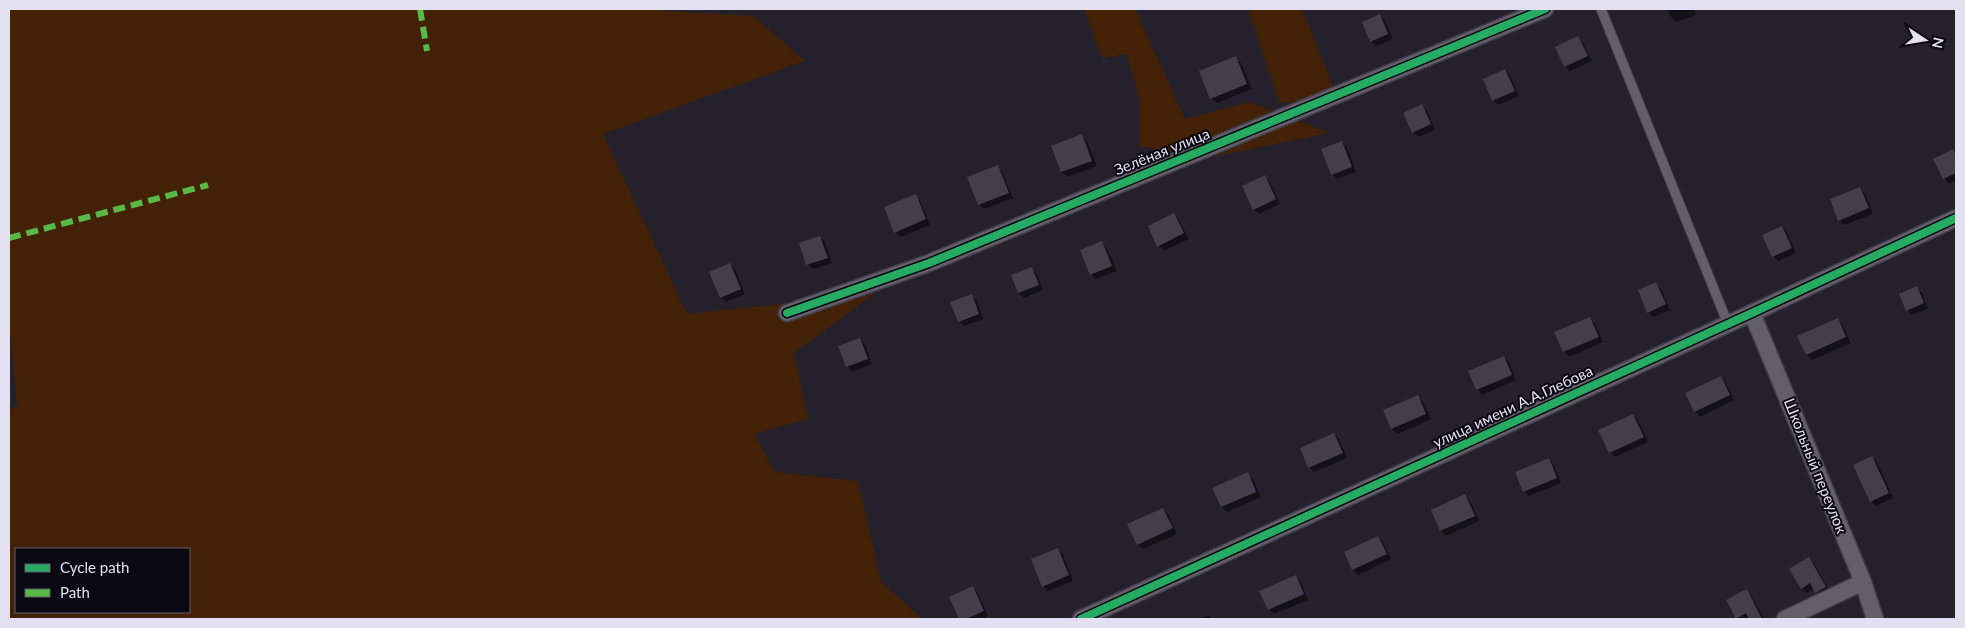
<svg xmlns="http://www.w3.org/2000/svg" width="1965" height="628" font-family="Lato,sans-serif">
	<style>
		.green { fill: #422106; fill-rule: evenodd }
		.shadow { fill: #0007 }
		.building { fill: #423f4a }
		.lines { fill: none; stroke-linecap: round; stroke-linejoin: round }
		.lane-casing { stroke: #413e49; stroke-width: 11 }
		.street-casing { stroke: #413e49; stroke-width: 19 }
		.lane { stroke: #625f6a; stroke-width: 9 }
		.street { stroke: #625f6a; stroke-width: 16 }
		.quiet { stroke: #58b947; stroke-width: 6; stroke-dasharray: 12 6; stroke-linecap: butt }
		.cycleway-casing { stroke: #0a0812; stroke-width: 11 }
		.cycleway { stroke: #26ab63; stroke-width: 8 }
		.labels { text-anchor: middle; stroke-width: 4; stroke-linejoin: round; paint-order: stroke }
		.street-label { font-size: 15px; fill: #e3e0f1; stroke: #0a0812 }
	</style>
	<rect width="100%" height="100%" fill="#24212d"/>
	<path class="green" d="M9,9H666V11L753,16L805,61L603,134L687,314L874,294L794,353L808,419L754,434L775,472L858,481L881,582L922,619H9V411L17,405L9,321ZM16,549H189V612H16Z
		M1084,9H1135L1185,119L1249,102L1330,133L1216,156L1140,147V102L1127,54L1102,58Z
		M1248,9H1302L1332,84L1331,107L1279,102Z"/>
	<path class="shadow" d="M1667,9H1694L1696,15L1676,22L1671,17Z
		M1380,15L1385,21L1393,39L1376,46L1371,41Z
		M1578,38L1583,43L1592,61L1570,71L1565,66Z
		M1236,58L1241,63L1252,89L1217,103L1211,98Z
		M1505,70L1510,75L1519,96L1498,105L1493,100Z
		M1422,106L1427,111L1435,130L1418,137L1413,132Z
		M1082,135L1087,141L1097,166L1067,177L1062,172L1053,147Z
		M1341,142L1347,147L1356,172L1337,179L1332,174Z
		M1953,151L1956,154V180L1949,183L1944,178Z
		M997,167L1002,172L1013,198L984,209L979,204Z
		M1264,177L1270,182L1280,204L1259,214L1254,209Z
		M1860,188L1865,194L1873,214L1844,225L1839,220Z
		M915,196L920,201L930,225L901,237L895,232Z
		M1174,214L1179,220L1189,239L1164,251L1159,246Z
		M1782,227L1787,232L1796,253L1778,261L1773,256Z
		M820,237L825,242L832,263L813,269L807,264Z
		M1102,243L1107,248L1117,271L1096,279L1091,274Z
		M730,264L735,269L745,294L726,302L721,297Z
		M1032,269L1037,274L1043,290L1024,298L1019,293Z
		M1656,284L1661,289L1670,310L1653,317L1648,312Z
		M1917,288L1922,293L1928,309L1912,315L1907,310Z
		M971,296L977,301L983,319L964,326L959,321Z
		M1590,318L1595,324L1603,342L1569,357L1564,352L1556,333Z
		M1837,319L1842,324L1851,343L1812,360L1807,355L1799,336Z
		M860,339L865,344L872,364L852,372L847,366Z
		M1504,357L1509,362L1516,380L1482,395L1477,389Z
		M1721,378L1726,383L1734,400L1700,417L1695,411L1687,394Z
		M1418,397L1423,402L1431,419L1398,434L1392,429L1385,411Z
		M1633,415L1638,420L1648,442L1615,457L1610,452Z
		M1334,434L1339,439L1347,458L1314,472L1309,467Z
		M1872,457L1877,462L1893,498L1876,506L1871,501Z
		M1549,460L1554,465L1561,483L1529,496L1524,491Z
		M1247,474L1253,479L1261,497L1227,512L1222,507L1214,489Z
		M1465,496L1470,501L1479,521L1446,536L1441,530Z
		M1163,509L1168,514L1177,534L1143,549L1138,544Z
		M1378,537L1383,542L1391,559L1358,575L1353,569L1345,552Z
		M1058,550L1063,555L1073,581L1048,591L1043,586Z
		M1809,559L1814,564L1830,592L1822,597L1814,589L1807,593L1802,588Z
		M1296,577L1301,582L1308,600L1274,614L1269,609Z
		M972,587L977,592L988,616L982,619H961L951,597Z
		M1746,590L1751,595L1764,619L1737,618Z
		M1209,615L1213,619H1200Z"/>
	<path class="building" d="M1380,14L1388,34L1370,42L1362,22Z
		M1578,36L1588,56L1564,67L1555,47Z
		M1236,56L1247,84L1210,99L1199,71Z
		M1505,69L1515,91L1492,101L1483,79Z
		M1422,104L1431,124L1412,133L1403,113Z
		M1082,134L1092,161L1061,172L1051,146Z
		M1342,141L1352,167L1331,175L1321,149Z
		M1953,149L1956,156V173L1943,179L1933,159Z
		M998,165L1009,193L978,205L967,177Z
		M1265,175L1276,199L1253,210L1242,186Z
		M1860,187L1869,208L1838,221L1830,199Z
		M916,194L926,219L894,233L884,207Z
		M1174,213L1184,233L1157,247L1148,226Z
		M1782,226L1792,248L1772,257L1762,235Z
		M820,236L828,258L806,265L799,243Z
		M1102,241L1112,266L1090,275L1080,250Z
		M730,263L741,289L720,298L709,272Z
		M1032,267L1039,285L1018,293L1011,275Z
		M1656,282L1666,304L1647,313L1638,290Z
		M1917,286L1924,303L1906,311L1899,294Z
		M972,294L979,314L958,322L950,302Z
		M1590,317L1599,337L1563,352L1554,332Z
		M1838,318L1846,337L1806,355L1797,336Z
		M860,338L868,359L846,367L838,346Z
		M1504,356L1512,375L1476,390L1468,371Z
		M1721,376L1730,395L1694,412L1685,393Z
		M1418,395L1426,414L1391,429L1383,410Z
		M1633,414L1644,437L1609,453L1598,430Z
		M1334,433L1343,453L1308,468L1300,448Z
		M1872,456L1889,493L1870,502L1853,465Z
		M1549,458L1557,478L1523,492L1515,472Z
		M1248,472L1256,492L1221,507L1212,488Z
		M1465,494L1475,516L1440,531L1431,510Z
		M1163,508L1173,528L1137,545L1127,524Z
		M1378,536L1387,554L1352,570L1344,552Z
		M1058,548L1069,575L1042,587L1031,559Z
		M1809,557L1826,587L1815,593L1810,583L1801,589L1789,569Z
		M1296,575L1304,594L1268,610L1259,591Z
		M973,586L984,611L966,619H959L949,597Z
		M1747,589L1762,619H1749L1746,613L1736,619L1726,600Z"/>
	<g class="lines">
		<g class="lane-casing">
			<path id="lane" d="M1601,9L1728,324"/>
		</g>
		<g class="street-casing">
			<path id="street" d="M787,313L929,263L1545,9
				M1752,313L1863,582L1875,619
				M1081,619L1752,313L1956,218
				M1785,619L1863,582"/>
		</g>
		<use href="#lane" class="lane"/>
		<use href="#street" class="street"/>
		<path class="quiet" d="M420,9L427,51
			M9,238L208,185"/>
		<g class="cycleway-casing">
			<path id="cycleway" d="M787,313L929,263L1545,9
				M1081,619L1752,313L1956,218"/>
		</g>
		<use href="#cycleway" class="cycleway"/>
	</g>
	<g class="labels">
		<g class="street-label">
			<text transform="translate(1162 152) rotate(-22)" y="5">Зелёная улица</text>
			<text transform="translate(1513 407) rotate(-25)" y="5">улица имени А.А.Глебова</text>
			<text transform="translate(1815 466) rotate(68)" y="5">Школьный переулок</text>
		</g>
	</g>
	<rect width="1965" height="628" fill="none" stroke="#e3e0f1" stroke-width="20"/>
	<rect x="15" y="548" width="175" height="65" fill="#0a0812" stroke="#615e6b"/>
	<rect x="25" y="564" width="25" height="8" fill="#26ab63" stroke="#615e6b"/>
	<text x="60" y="573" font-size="15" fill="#e3e0f1">Cycle path</text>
	<rect x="25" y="589" width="25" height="8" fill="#58b947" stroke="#615e6b"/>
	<text x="60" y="598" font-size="15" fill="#e3e0f1">Path</text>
	<g transform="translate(1925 40) rotate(102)" stroke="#0a0812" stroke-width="4" paint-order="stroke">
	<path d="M0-4L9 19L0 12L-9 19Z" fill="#e3e0f1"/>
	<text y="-8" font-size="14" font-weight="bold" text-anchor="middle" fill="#e3e0f1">N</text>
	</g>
</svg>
